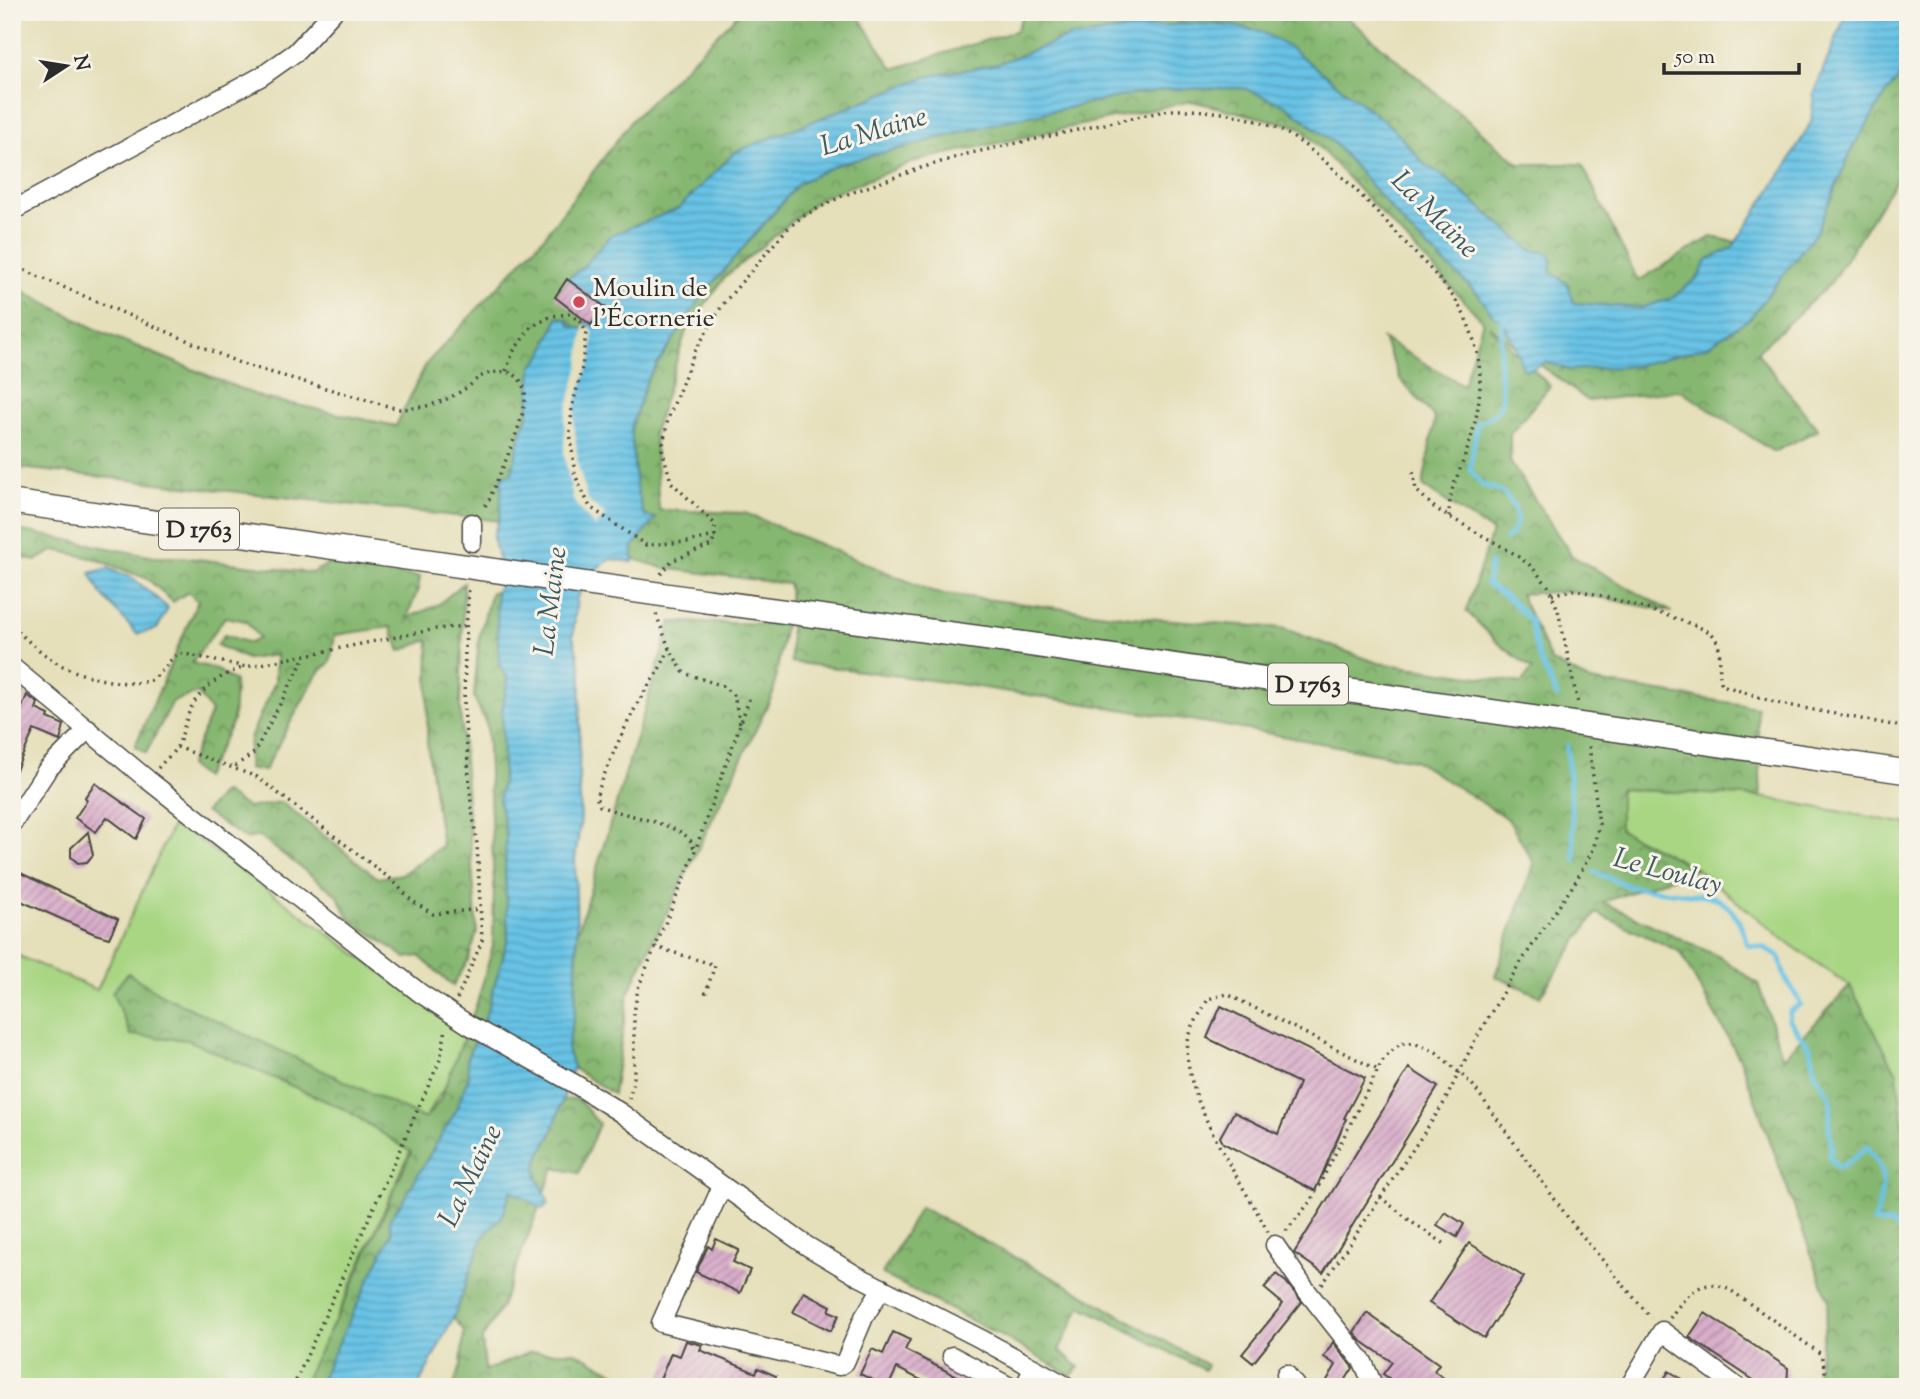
<svg xmlns="http://www.w3.org/2000/svg" width="1920" height="1399" font-family="'Sorts Mill Goudy',serif">
	<style>
		.green { fill: #a9d683; stroke: #6a8057; stroke-width: 2 }
		.forest { fill: url(#forest-crowns); stroke: #58714e; stroke-width: 2; fill-rule: evenodd }
		.water { fill: url(#water-rules); stroke: #4a7788; stroke-width: 2 }
		.pier { fill: #e5dfba }
		.lines { fill: none; stroke-linecap: round; stroke-linejoin: round }
		.stream { stroke: #68c3e6; stroke-width: 5 }
		.building { fill: url(#building-hatch) }
		.minor-casing { stroke: #474640; stroke-width: 21 }
		.major-casing { stroke: #474640; stroke-width: 26 }
		.path { stroke: #474640; stroke-width: 3.5; stroke-dasharray: 2 5; stroke-linecap: butt }
		.minor { stroke: #fff; stroke-width: 18 }
		.major { stroke: #fff; stroke-width: 23 }
		.major-bridge-casing { stroke: #474640; stroke-width: 26; stroke-linecap: butt }
		.major-bridge { stroke: #fff; stroke-width: 23 }
		.poi-dot { fill: #d1495b; stroke: #f7f3e8; stroke-width: 2.5 }
		.labels { text-anchor: middle; stroke-width: 6; stroke-linejoin: round; paint-order: stroke }
		.shield { fill: #f7f3e8; stroke: #686764; stroke-width: 2 }
		.shield-label { font-size: 24px; font-weight: bold; fill: #2b2b2b }
		.poi-label { font-size: 26px; fill: #2b2b2b; stroke: #f7f3e8; text-anchor: start }
		.water-label { font-size: 28px; font-style: italic; fill: #3d5963; stroke: #f7f3e8 }
	</style>
	<defs>
		<pattern id="forest-crowns" width="20" height="18" patternUnits="userSpaceOnUse" patternTransform="scale(1.75)"><rect width="20" height="18" fill="#86b771"/><path d="M2 6a3 3 0 1 1 6 0M12 15a3 3 0 1 1 6 0" fill="none" stroke="#6e955d"/></pattern>
		<pattern id="water-rules" width="6" height="5" patternUnits="userSpaceOnUse" patternTransform="scale(1.75)"><rect width="6" height="5" fill="#68c3e6"/><path d="M0 2.5h6" fill="none" stroke="#569fbb"/></pattern>
		<pattern id="building-hatch" width="6" height="6" patternUnits="userSpaceOnUse" patternTransform="scale(1.75)"><rect width="6" height="6" fill="#d9adca"/><path d="M-1 1l2-2M0 6l6-6M5 7l2-2" fill="none" stroke="#b08da4"/></pattern>
	</defs>
	<rect width="100%" height="100%" fill="#f7f3e8"/>
	<filter id="ink" filterUnits="userSpaceOnUse"><feTurbulence type="fractalNoise" baseFrequency=".0143" numOctaves="2"/><feDisplacementMap in="SourceGraphic" scale="14" xChannelSelector="R" yChannelSelector="G"/><feConvolveMatrix kernelMatrix="1 2 1 2 8 2 1 2 1" color-interpolation-filters="sRGB"/></filter>
	<filter id="wash" filterUnits="userSpaceOnUse"><feTurbulence type="fractalNoise" baseFrequency=".00686" numOctaves="4" result="noise"/><feDisplacementMap in="SourceGraphic" scale="28" xChannelSelector="R" yChannelSelector="G"/><feGaussianBlur stdDeviation="1.57" result="paint"/><feColorMatrix in="noise" values="0 0 0 0 0 0 0 0 0 0 0 0 0 0 0 0 0 1.4 0 .05"/><feComposite in="paint" operator="in"/></filter>
	<g filter="url(#wash)">
		<rect width="100%" height="100%" fill="#e5dfba"/>
		<path class="green" d="M1620,789L1761,797L1908,824V1183L1850,986L1787,942L1697,869L1620,830Z
			M174,822L474,1039L424,1120L306,1387H12V953L97,990Z"/>
		<path class="forest" d="M740,12H856L893,69L1016,31L1024,12H1341L1519,164H1582L1638,281L1711,237L1788,252L1908,12V161L1830,284L1757,352L1818,430L1774,452L1680,390L1588,401L1489,326L1550,386L1510,434V460L1512,465L1572,556L1672,612L1569,591L1520,594L1551,661L1590,681L1757,707L1761,797L1620,789V830L1697,869L1603,902L1720,957L1758,984L1783,1058L1850,986L1897,1073L1908,1166V1387H1814L1829,1302L1740,1059L1679,951L1596,913L1540,996L1495,976L1534,863L1508,819L1414,760L1209,723L945,682L791,662L789,584L663,568L519,523L12,467V285L99,331L263,398L396,426L426,364L544,237L632,120ZM1191,101L1300,127L1483,321L1463,385L1383,339L1400,379L1435,418L1423,486L1492,532L1466,611L1498,643L1532,669L1522,683L1378,663L1282,628L1131,617L936,593L745,513L659,510L654,432L686,331L725,277L820,198L919,160Z
			M12,529L154,557H180L312,573L330,563L420,577L418,589L407,618L438,605L464,583L460,707L477,932L468,960L453,986L419,956L406,958L350,919L337,895L259,836L246,839L205,812L223,792L248,808L281,802L378,878L402,874L442,846L427,742L429,640L400,651L391,627L335,635L330,662L316,676L264,771L248,768L250,738L275,682L276,655L247,659L217,645L224,635L250,643L259,638L246,621L225,617L192,663L216,669L235,682L233,721L204,778L189,766L211,712L198,693L173,701L146,753L135,746L198,601L188,592L173,602L148,579L96,559L55,550L35,561L12,554Z
			M491,592H508L516,922L483,1064L332,1387H301L348,1295L411,1152L346,1110L188,1040L131,1035L112,992L128,973L162,995L425,1119L440,1100L477,1003L493,946L494,886L487,726L474,697L479,638Z
			M671,622L785,624L773,694L629,991L613,1094L573,1068L567,1048L575,1011L577,934Z
			M12,683L24,692L12,715Z
			M578,1099L599,1124L579,1173L554,1168L501,1307L482,1339L485,1371L530,1352H575L629,1380L626,1387H582L567,1378L543,1387H453L461,1365L464,1331L446,1308L529,1102Z
			M920,1207L1074,1289L1207,1365L1204,1370L1081,1306L1059,1350L1079,1367L1071,1376L1007,1339L882,1274Z"/>
		<path class="water" d="M1847,12H1908L1901,46L1908,66L1884,97L1852,149L1817,231L1750,318L1706,347L1636,366L1569,370L1546,362L1532,369H1523L1515,345L1502,321L1492,314L1478,294L1412,233L1334,143L1285,105L1243,88L1169,89L1123,96L1001,122L836,165L799,183L702,296L647,380L631,428L636,485L644,516L656,518L633,547V562L611,559L592,572L577,597L573,637L581,669L579,778L581,818L575,859L577,934L575,1011L567,1048L573,1068L552,1133L540,1155L536,1167L537,1178L547,1196L548,1204L542,1209L511,1190L503,1215L483,1237L455,1314L418,1387H317L392,1233L389,1220L402,1202L454,1114L469,1076L467,1058L484,1022L508,939L505,871L506,834L499,800L503,773L502,710L508,679L499,664L496,593L503,578L493,537L500,516L502,477L512,473L521,433L528,416L532,367L542,356L558,317L568,319L570,325L583,329L586,321L591,325L604,307L567,279L583,267L611,235L678,209L735,152L925,77L997,64L1071,36H1086L1105,32L1190,23L1234,26L1260,31L1292,49L1393,128L1424,164L1442,175L1531,250L1548,253L1552,259L1550,272L1568,284L1574,303L1641,308L1672,298L1699,276L1707,260L1732,248L1789,162L1811,122L1814,92Z
			M108,568L133,578L168,608L157,629L137,634L101,594L90,573Z"/>
		<path class="pier" d="M584,325L593,329L592,357L576,401L574,423L578,465L588,501L605,515L595,527L574,502L564,454L565,418L579,365Z"/>
		<g class="lines">
			<path class="stream" d="M1506,539C1530,520 1509,487 1483,486L1470,470L1477,423C1511,410 1501,398 1500,370C1499,354 1502,337 1502,321L1506,317
				M1491,563L1487,584L1509,599L1530,620L1538,656L1557,696
				M1567,746L1575,860
				M1595,872L1631,887L1713,897C1735,907 1741,923 1748,945L1765,948L1779,956L1785,977L1801,1004L1790,1011L1789,1020L1811,1049L1816,1075L1831,1098L1829,1126L1832,1148L1829,1156L1837,1167H1842L1868,1147C1871,1155 1877,1159 1880,1166C1886,1181 1879,1207 1874,1222L1891,1224L1908,1234"/>
		</g>
		<g id="blocks">
			<path class="building" d="M567,279L605,307L591,325L555,297Z
				M27,695L38,703L36,709L49,715L48,718L64,725L60,741L34,730L12,779V714L18,717Z
				M95,783L146,819L136,839L107,817L96,832L75,818L87,800L85,797Z
				M88,832L93,855L87,862L78,863L71,857V848Z
				M12,869L118,919L109,938L95,934L12,897Z
				M1221,1006L1365,1078L1344,1118L1346,1119L1315,1191L1223,1143L1220,1137L1234,1112L1278,1134L1299,1083L1207,1038Z
				M1409,1068L1438,1087L1323,1273L1294,1253Z
				M1445,1212L1464,1224L1457,1237L1437,1225Z
				M716,1239L739,1250L733,1262L750,1270L740,1293L696,1272L708,1246L712,1249Z
				M1469,1243L1524,1277L1484,1338L1429,1303Z
				M1276,1274L1286,1282L1302,1302L1253,1363L1242,1354L1283,1304L1264,1288Z
				M804,1292L831,1306L829,1311L839,1315L831,1331L793,1312Z
				M1367,1313L1439,1364L1434,1371L1456,1387H1401L1383,1374L1392,1362L1360,1340L1354,1332Z
				M1705,1313L1788,1368L1787,1387H1764L1689,1337Z
				M893,1332L910,1340L905,1350L978,1387H935L897,1368L888,1387L860,1374L872,1349L883,1354Z
				M686,1341L702,1345L700,1350L756,1373L758,1368L776,1376L774,1381L787,1387H657L671,1353L680,1356Z
				M1333,1342L1353,1368L1341,1387H1323L1336,1365L1324,1357Z
				M1669,1371L1695,1387H1659Z"/>
		</g>
	</g>
	<g filter="url(#ink)">
		<use href="#blocks" fill-opacity="0" stroke="#474640" stroke-width="2"/>
		<g class="lines">
			<g class="minor-casing">
				<path id="minor" d="M12,211L262,76L296,52L333,12
					M472,542V523
					M12,667L148,780L420,993L469,1025L575,1084L621,1113L807,1246L854,1274L981,1339L1068,1387
					M12,824L47,770L88,729
					M722,1186L661,1323L839,1366L845,1362L864,1317L882,1288
					M1275,1245L1303,1286L1363,1362L1374,1387
					M952,1356L1010,1387
					M1286,1374L1296,1387
					M1024,1387L1034,1368
					M1629,1387L1662,1331L1737,1387"/>
			</g>
			<g class="major-casing">
				<path id="major" d="M12,502L386,555
					M707,601L1027,644L1908,772"/>
			</g>
			<path class="path" d="M12,265L242,364L398,409C426,409 446,402 469,386C473,383 477,378 482,376C490,372 505,370 513,374C520,378 523,384 525,392C528,415 498,477 489,500L482,510
				M506,371L513,352L531,327L552,316L569,314L581,322L586,332L582,368L572,408L570,432L575,475L590,507L646,545L687,542L715,536
				M1413,472L1416,490L1436,509L1513,553L1531,566L1548,586L1558,610L1578,704
				M661,574L671,561L712,545L715,536V524L671,482L662,449L668,419L694,353L723,304L786,230L803,216L842,196L921,168L967,154L1169,110C1206,109 1245,114 1278,129C1322,150 1379,213 1412,250C1427,265 1442,281 1454,298C1466,315 1474,337 1478,357C1484,389 1476,426 1465,456C1456,482 1449,488 1449,517
				M1552,595C1558,593 1566,591 1573,590C1589,590 1701,624 1712,634C1725,647 1716,669 1722,685L1777,703L1908,728
				M656,614L669,648L684,673L723,686L734,696L740,723
				M12,627C26,639 39,651 54,661C75,675 123,688 148,681C162,677 167,659 180,653L246,667L436,629L466,626
				M669,648C663,667 649,683 639,701C622,732 608,763 596,797L600,806C621,815 676,823 689,839C692,842 693,845 694,849
				M177,747L257,777L392,880L412,901L433,914L480,909
				M235,766L254,753L305,657
				M158,768C164,761 172,754 177,747C182,738 184,725 188,715C197,690 221,674 245,667
				M655,947L715,965L705,995
				M457,999L482,941L477,844L471,803L464,707L465,647L469,586
				M629,1099L634,1079V1013L638,988L691,862L751,694
				M1380,1197L1413,1223L1445,1244
				M1286,1231L1311,1201L1384,1058L1401,1043H1414L1436,1052L1472,1084L1574,1226L1651,1318
				M1268,1232C1244,1185 1180,1096 1188,1042C1190,1028 1202,1011 1208,999L1227,994L1378,1070
				M1322,1285L1444,1103L1474,1042L1517,968L1574,884L1593,850L1599,824L1589,745
				M1670,1318C1680,1304 1693,1284 1713,1285C1718,1285 1724,1288 1729,1289L1821,1354L1825,1371L1822,1387
				M293,1387L440,1060L446,1029"/>
			<use href="#minor" class="minor"/>
			<use href="#major" class="major"/>
			<g class="major-bridge-casing">
				<path id="major-bridge" d="M386,555L707,601"/>
			</g>
			<use href="#major-bridge" class="major-bridge"/>
		</g>
	</g>
	<circle class="poi-dot" cx="579" cy="302" r="7"/>
	<g class="labels">
		<g class="shield">
			<rect x="159" y="508.5" width="80" height="41" rx="5"/>
			<rect x="1268" y="663.5" width="80" height="41" rx="5"/>
		</g>
		<g class="shield-label">
			<text x="199" y="537">D 1763</text>
			<text x="1308" y="692">D 1763</text>
		</g>
		<g class="poi-label">
			<text x="593" y="296">Moulin de<tspan x="593" dy="30">l'Écornerie</tspan></text>
		</g>
		<g class="water-label">
			<text transform="translate(873 130) rotate(-17)" y="10">La Maine</text>
			<text transform="translate(1436 213) rotate(45)" y="10">La Maine</text>
			<text transform="translate(549 601) rotate(-83)" y="10">La Maine</text>
			<text transform="translate(1668 870) rotate(15)" y="10">Le Loulay</text>
			<text transform="translate(469 1175) rotate(-64)" y="10">La Maine</text>
		</g>
	</g>
	<rect width="1920" height="1399" fill="none" stroke="#f7f3e8" stroke-width="42"/>
	<g transform="translate(66 66) rotate(78)" stroke="#f7f3e8" stroke-width="5" paint-order="stroke">
	<path d="M0-5L12 26L0 18L-12 26Z" fill="#2b2b2b"/>
	<text y="-10" font-size="19" font-weight="bold" text-anchor="middle" fill="#2b2b2b">N</text>
	</g>
	<path d="M1664 63v10h135v-10" fill="none" stroke="#2b2b2b" stroke-width="3.5"/>
	<text x="1675" y="63" font-size="21" fill="#2b2b2b" stroke="#f7f3e8" stroke-width="5" paint-order="stroke">50 m</text>
</svg>
